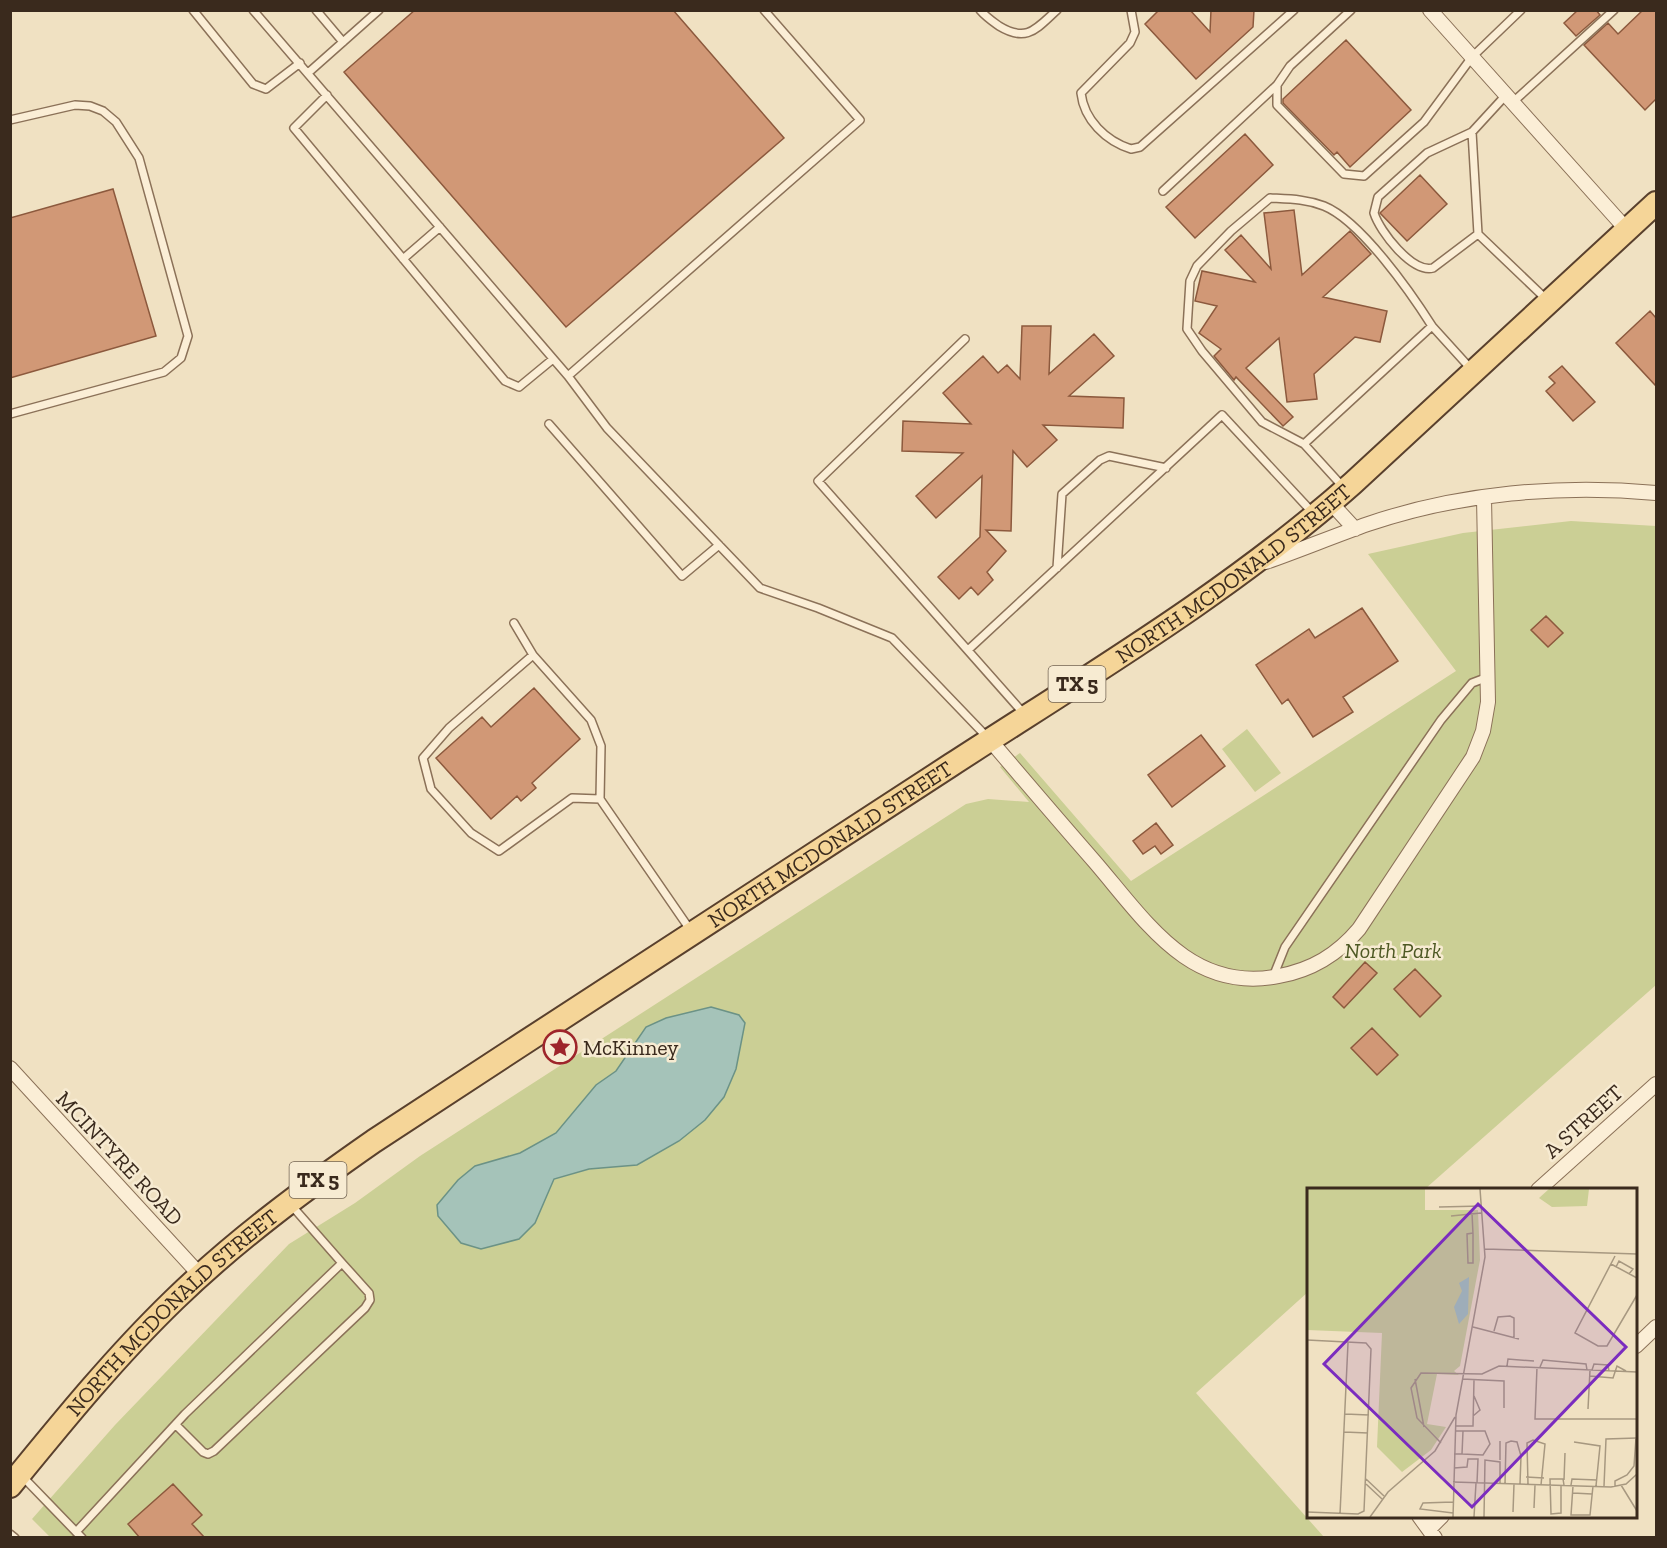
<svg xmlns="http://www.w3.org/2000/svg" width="1667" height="1548" font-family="'Zilla Slab',serif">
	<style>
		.green { fill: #cbcf95 }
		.water { fill: #a5c3b9; stroke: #6b9286; stroke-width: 1.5 }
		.building { fill: #d19876; stroke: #8c593d; stroke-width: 1.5 }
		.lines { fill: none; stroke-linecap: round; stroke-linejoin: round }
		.lane-casing { stroke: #8b7158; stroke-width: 10 }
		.street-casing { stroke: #8b7158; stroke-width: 16 }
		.primary-casing { stroke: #59402d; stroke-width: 26 }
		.lane { stroke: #fbeed6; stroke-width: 7 }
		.street { stroke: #fbeed6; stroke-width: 14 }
		.primary { stroke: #f5d598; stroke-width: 22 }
		.labels { text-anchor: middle; stroke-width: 5; stroke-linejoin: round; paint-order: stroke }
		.shield { fill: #f7ebd2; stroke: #736453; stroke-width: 1.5 }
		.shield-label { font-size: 21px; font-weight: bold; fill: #3a2a1d }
		.street-label { font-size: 22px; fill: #3a2a1d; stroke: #f7ebd2 }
		.park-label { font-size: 22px; font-style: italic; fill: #4d5823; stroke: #f7ebd2 }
		.poi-label { font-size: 22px; fill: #3a2a1d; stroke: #f7ebd2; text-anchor: start }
		.inset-road { fill: none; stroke: #a79880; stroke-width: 1.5 }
		.view { fill: #7b2cbf; fill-opacity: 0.15; stroke: #7b2cbf; stroke-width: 3 }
		.inset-edge { fill: none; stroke: #3a2a1d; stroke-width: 3 }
	</style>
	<rect width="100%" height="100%" fill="#f0e1c2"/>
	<path class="green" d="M1571,521L1656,526V985L1425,1189L1308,1190V1292L1196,1393L1324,1537L51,1538L32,1519L115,1425L289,1244L355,1203L420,1156L966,804L988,799L1029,802L1000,767L1020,753L1131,881L1456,671L1368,554L1463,533Z
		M1247,729L1281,773L1255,792L1222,749Z"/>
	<path class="water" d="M711,1007L739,1015L745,1023L736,1069L724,1097L705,1120L679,1141L637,1165L589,1169L554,1179L535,1223L519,1239L481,1249L461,1243L438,1216L437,1205L458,1180L475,1166L520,1153L556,1133L596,1085L616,1071L646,1027L666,1018Z"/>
	<path class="building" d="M415,10H673L784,138L566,327L344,72Z
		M1159,10H1190L1210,32L1211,10H1254L1253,27L1196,79L1145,24Z
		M1578,10H1596L1600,15L1576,36L1564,23Z
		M1643,10H1656V99L1645,110L1584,45L1608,23L1618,34Z
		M1346,40L1411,110L1350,167L1337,152L1334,155L1283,103V99Z
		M1245,134L1273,165L1195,238L1166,207Z
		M1420,175L1447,204L1407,241L1380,213Z
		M113,189L156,336L10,378V218Z
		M1294,210L1302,275L1350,231L1371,254L1323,297L1387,311L1380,342L1355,337L1314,374L1317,399L1287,402L1279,338L1246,368L1293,417L1283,426L1236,377L1234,380L1214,356L1221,349L1199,333L1217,306L1195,301L1202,271L1255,282L1225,250L1241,235L1271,269L1264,213Z
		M1650,311L1656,318V386L1616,343Z
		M1022,326H1051L1049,374L1094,334L1114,356L1069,396L1124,398L1123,428L1043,425L1057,440L1027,467L1013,451L1011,531L986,530L1006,551L987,572L993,580L978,595L971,587L959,599L938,577L980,537L982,476L936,518L916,496L963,453L902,451L903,421L971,424L943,393L983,356L998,373L1007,365L1020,379Z
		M1562,366L1595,402L1573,421L1546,391L1555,383L1549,377Z
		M1362,608L1398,661L1343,697L1353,712L1313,737L1288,699L1282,704L1256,665L1309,629L1315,638Z
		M1546,616L1563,633L1548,647L1531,630Z
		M534,688L580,739L532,783L536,788L521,801L517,796L491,819L436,758L482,717L491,727Z
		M1201,735L1225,766L1172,807L1148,775Z
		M1156,823L1173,845L1161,854L1155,846L1143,854L1133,841Z
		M1365,962L1377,973L1344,1008L1333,997Z
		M1415,969L1441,996L1420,1017L1394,989Z
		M1372,1028L1398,1055L1377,1075L1351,1048Z
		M173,1484L202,1515L192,1524L205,1538H140L128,1524Z"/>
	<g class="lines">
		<g class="lane-casing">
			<path id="lane" d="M193,10L253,84L266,89L300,63
				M253,10L568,376L607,428L760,588L818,608L892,638L987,737
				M316,10L343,42
				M980,10C986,17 992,21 999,26C1027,43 1036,29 1057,10
				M1131,10L1135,32L1130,43L1081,93C1084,120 1106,141 1131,149L1140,147L1294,10
				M1351,10L1290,66L1277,85V105L1344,174L1364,176L1424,122L1472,57L1521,10
				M308,73L379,10
				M327,95L294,128L505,381L519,387L553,359
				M1506,95L1472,132L1427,153L1378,197L1374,213C1380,232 1412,273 1433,268L1478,234L1547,300
				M1513,102L1614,10
				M10,120L75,105L90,106L103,111L116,122L139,158L188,336L181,358L164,372L10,414
				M1472,132L1478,234
				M1163,191L1277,85
				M403,259L440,227
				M965,339L818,481L1025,715
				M568,376L860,120L764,10
				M549,424L682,576L719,545
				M1304,444L1262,422L1202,351L1187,329L1190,281L1197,266L1231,231L1270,198C1289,199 1306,199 1324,206C1361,221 1411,293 1432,326
				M1344,488L1304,444L1432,326L1471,369
				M1057,568L1062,494L1100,460L1109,456L1166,468
				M514,623L533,655L591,720L601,746L600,799L691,931
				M968,650L1222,415L1312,512
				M533,655L449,728L423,758L431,789L471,833L499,851L572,798L600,799
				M1273,977L1285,947L1441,720L1472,683L1488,677
				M292,1206L342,1263
				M22,1476L82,1538
				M76,1532L185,1414L342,1263L369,1293L370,1300L365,1308L214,1451L208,1454L203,1452L177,1426
				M10,1534L15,1538"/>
		</g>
		<g class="street-casing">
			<path id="street" d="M1430,10L1627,230
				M1331,503L1355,529
				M1266,562C1300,550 1334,536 1368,524C1459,493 1562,484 1656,493
				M990,740C1024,780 1059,821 1094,861C1145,920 1190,994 1279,976C1312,970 1337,955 1359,929L1473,757L1483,731L1488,702L1484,498
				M10,1068L200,1275
				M1538,1190L1656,1084
				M1636,1346L1656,1327
				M1419,1516L1435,1538
				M1429,1529L1442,1516"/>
		</g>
		<g class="primary-casing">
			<g id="primary">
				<path id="s1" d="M10,1486C63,1421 115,1357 175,1299C236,1240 305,1189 374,1141C566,1015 759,890 951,765C1088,676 1230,592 1353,483L1656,203"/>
			</g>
		</g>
		<use href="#lane" class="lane"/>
		<use href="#street" class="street"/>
		<use href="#primary" class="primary"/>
	</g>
	<defs>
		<g id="sight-ring" transform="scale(1.725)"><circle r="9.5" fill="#f7ebd2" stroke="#9e252b" stroke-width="1.5"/><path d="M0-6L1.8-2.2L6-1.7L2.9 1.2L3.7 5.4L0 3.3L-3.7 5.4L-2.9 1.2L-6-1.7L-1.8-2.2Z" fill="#9e252b"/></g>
	</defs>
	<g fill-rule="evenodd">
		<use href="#sight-ring" x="560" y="1047"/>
	</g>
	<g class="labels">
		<g class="shield">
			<rect x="1048.5" y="666" width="57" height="36" rx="4.5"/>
			<rect x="289.5" y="1162" width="57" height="36" rx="4.5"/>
		</g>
		<g class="shield-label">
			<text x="1077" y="691">TX 5</text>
			<text x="318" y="1187">TX 5</text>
		</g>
		<g class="street-label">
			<text dy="8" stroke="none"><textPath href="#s1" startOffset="1534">NORTH MCDONALD STREET</textPath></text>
			<text dy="8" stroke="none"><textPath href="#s1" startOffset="1048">NORTH MCDONALD STREET</textPath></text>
			<text transform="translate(1583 1121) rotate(-42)" y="8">A STREET</text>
			<text transform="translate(120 1158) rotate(47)" y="8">MCINTYRE ROAD</text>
			<text dy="8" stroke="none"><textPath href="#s1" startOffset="238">NORTH MCDONALD STREET</textPath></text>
		</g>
		<g class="park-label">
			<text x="1393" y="958">North Park</text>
		</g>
		<g class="poi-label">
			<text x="583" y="1055">McKinney</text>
		</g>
	</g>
	<g transform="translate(1307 1188)">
		<rect width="330" height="330" fill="#f0e1c2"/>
		<path d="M0,1H118V22H171L173,72L153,178L147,183L152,187L130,186L120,236L139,239L124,262L95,284L70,259L75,145L0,142ZM242,1H282L280,18L245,19L232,10Z" fill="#cbcf95"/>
		<path d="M162,89L161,126L152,136L147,119L155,103L152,95Z" fill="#a5c3b9"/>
		<path class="inset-road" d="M132,19L175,18M165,25L166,46V75H161L160,46L166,45M144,28L174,25M178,61L330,66M308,68L268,145L291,158H300L330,107M304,76L330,90M309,79L312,73L326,81L322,86M166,139L212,151M187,143L191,129L203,128L207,130V150M0,152L59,155L64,161L57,323L51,326L0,324M200,178L201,171L227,173M230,179L228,231H330M233,179L236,172L279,176L280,182M285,182L287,176L301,177L302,183M283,188L306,190L310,178L319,183M108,191L117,239M155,191L197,193V220M281,221L283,182M38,226L62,227M166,228L173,222L167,208M148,238H166L167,192M37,244L61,245M267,254L293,258L289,298M134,255L110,230L104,200L114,185L175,186L192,178L330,184M147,266H155L156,243H149M155,266L176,267L183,256L178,243H156M193,272V253M147,280L160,279L161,271H171L170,295M219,289L237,290M59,291L77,308M257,292L258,265M146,294L304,299L319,296L330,286M59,296L75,311M198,296L199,255L204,253L210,254L214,268L213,296M221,296L220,255L226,252L238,256L234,297M264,297L265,291L290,292M314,297L330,323M254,298V325L244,326L243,291H256L257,297M266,298L264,327H283L286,298M297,298L299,251L330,250M308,298V293L320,287L327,278L329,250M266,305L285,306M227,320L228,297M206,324L207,296M146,325L113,321L116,315L146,314M33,326L41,155M63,329L81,304L128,263L148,229M146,329L149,227L178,69L173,1M167,329L169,295M177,329L178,272L193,274V295"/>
		<path class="view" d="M171,16L319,159L165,319L17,176Z"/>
		<rect width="330" height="330" class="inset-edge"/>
	</g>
	<rect width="1667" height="1548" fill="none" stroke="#3a2a1d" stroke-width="24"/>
</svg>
